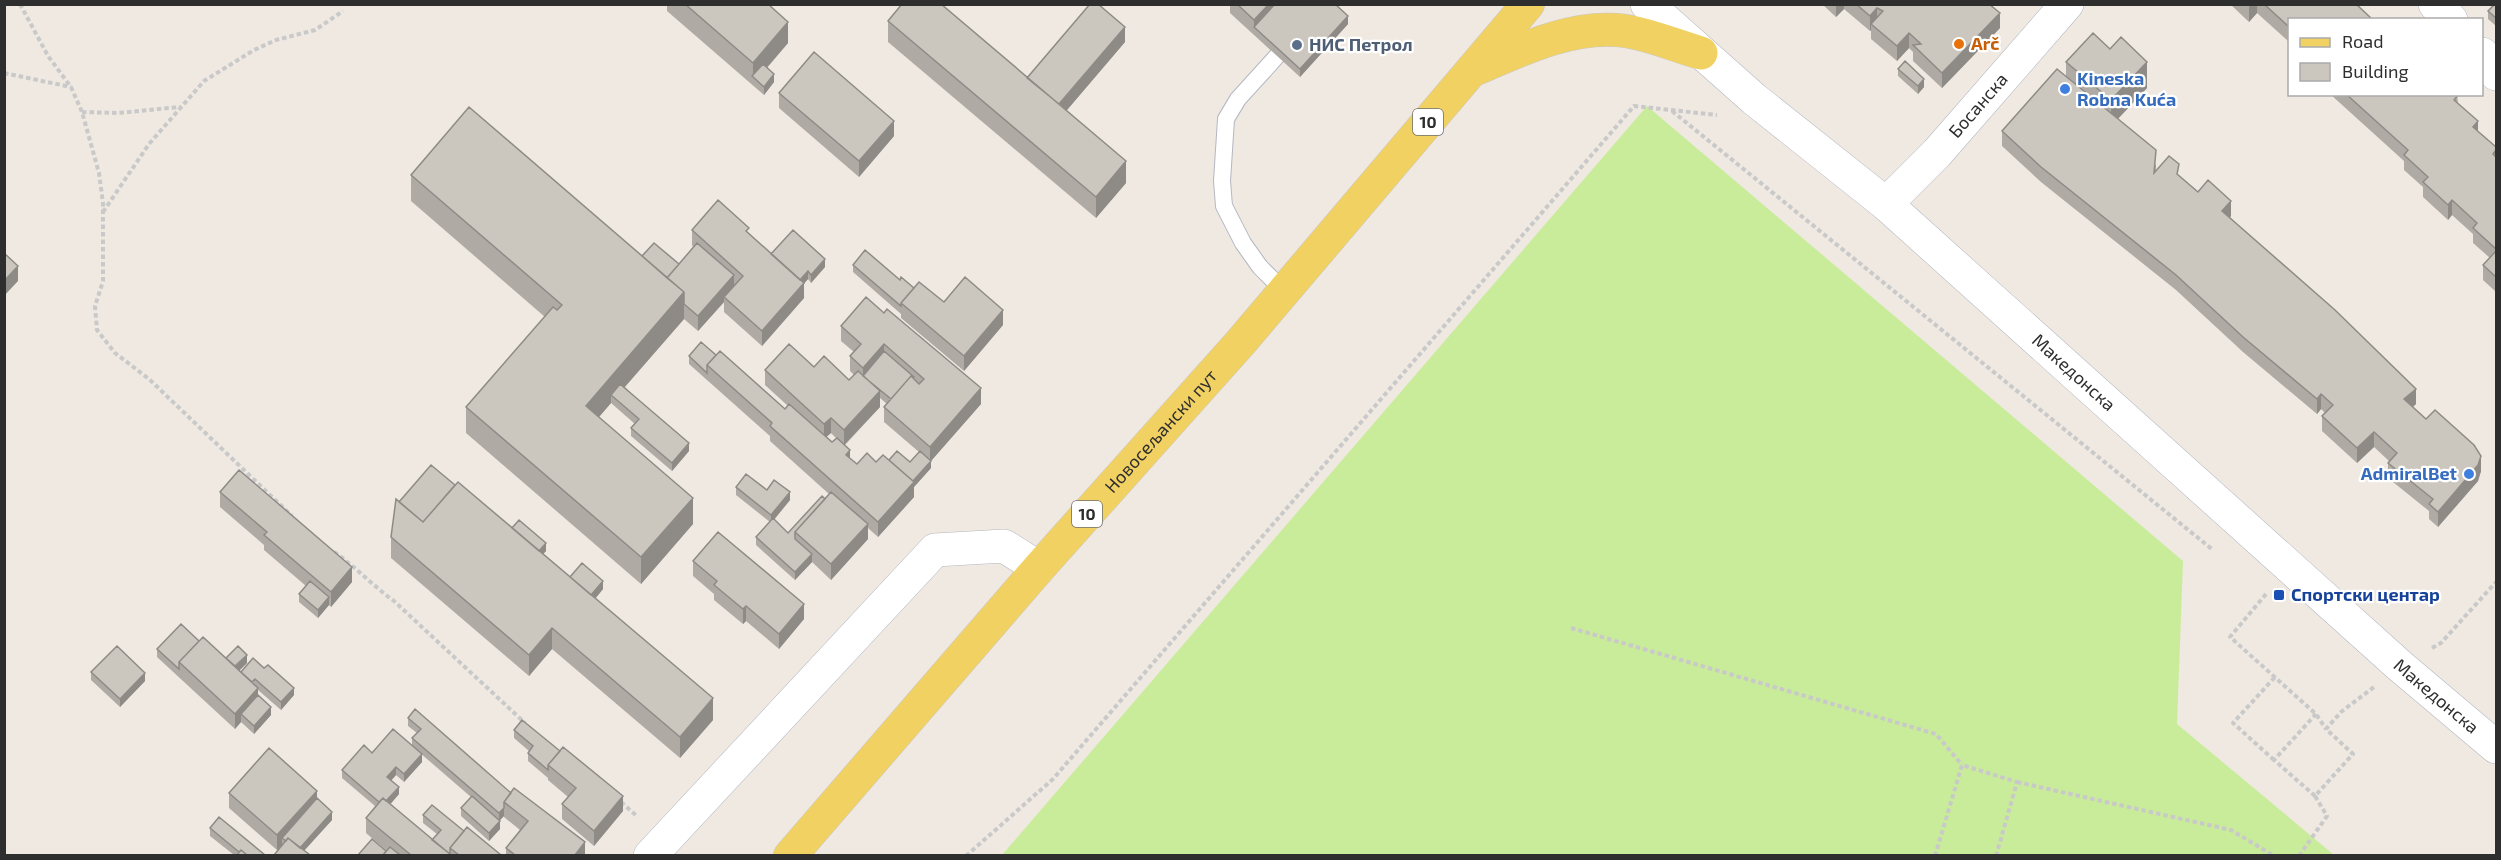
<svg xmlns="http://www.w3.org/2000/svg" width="2501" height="860" font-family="'Exo 2',sans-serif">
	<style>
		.pitch { fill: #c9ec9a }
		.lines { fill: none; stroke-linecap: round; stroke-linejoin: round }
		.service-casing { stroke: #b4b7c1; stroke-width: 18 }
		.minor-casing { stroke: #b4b7c1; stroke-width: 34 }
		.primary-casing { stroke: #c9c9c9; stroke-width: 34 }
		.path { stroke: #c9c9c9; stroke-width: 4; stroke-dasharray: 4.5 3; stroke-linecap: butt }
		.service { stroke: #fff; stroke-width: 16 }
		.minor { stroke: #fff; stroke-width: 33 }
		.primary { stroke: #f2d163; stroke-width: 33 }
		.wall { fill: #afaba4; fill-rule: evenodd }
		.shaded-wall { fill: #8e8b86 }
		.building { fill: #cbc7bf; stroke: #8e8b86; stroke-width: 1.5 }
		.food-dot { fill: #e8710a; stroke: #fff; stroke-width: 2 }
		.service-dot { fill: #5c6f8a; stroke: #fff; stroke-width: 2 }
		.shop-dot { fill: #3f7fe0; stroke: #fff; stroke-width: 2 }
		.transit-dot { fill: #1a4fb4; stroke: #fff; stroke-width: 2 }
		.labels { text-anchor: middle; stroke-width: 4.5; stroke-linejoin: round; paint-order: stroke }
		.shield { fill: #fff; stroke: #6d6d6d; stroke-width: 1.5 }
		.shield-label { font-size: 16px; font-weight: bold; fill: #2e2e2e }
		.food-label { font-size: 18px; font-weight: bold; fill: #c56008; stroke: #fff; text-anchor: start }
		.service-label { font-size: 18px; font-weight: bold; fill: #4e5e75; stroke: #fff; text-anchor: start }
		.shop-label { font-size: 18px; font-weight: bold; fill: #366cbe; stroke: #fff; text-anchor: start }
		.street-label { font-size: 18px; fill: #2e2e2e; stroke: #fff }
		.transit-label { font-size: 18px; font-weight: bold; fill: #164399; stroke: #fff; text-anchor: start }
	</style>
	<rect width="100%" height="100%" fill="#efe9e1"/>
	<path class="pitch" d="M1647,106L2183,561L2177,724L2334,855H1002Z"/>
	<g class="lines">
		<g class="service-casing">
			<path id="service" d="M1277,56L1238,99L1226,119L1222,181L1224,206L1243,243L1260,267L1284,291"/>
		</g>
		<g class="minor-casing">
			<g id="minor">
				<path id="s1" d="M1647,4L1754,99L1886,204L2400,666L2496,747"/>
				<path d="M2435,4L2451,20"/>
				<path d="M2482,54L2496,74"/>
				<path id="s2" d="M1886,204L1937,153L2067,4"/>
				<path d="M650,856L935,550L1004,546L1039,568"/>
			</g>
		</g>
		<g class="primary-casing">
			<g id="primary">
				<path d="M1478,68C1521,50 1567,27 1616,30C1644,32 1673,45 1701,53"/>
				<path id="s3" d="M790,856L1039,568L1241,342L1528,4"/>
			</g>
		</g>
		<path class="path" d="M20,4L48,56L71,87L82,112L99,173L103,203V281L95,306L97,330L115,353L149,379L292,516
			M4,73L71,87
			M1672,111L2213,550
			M82,112L118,113L180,107
			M103,212L149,144L204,81L254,50L276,40L315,30L343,11
			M334,552C356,567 373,586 394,601L525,723
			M2266,594L2230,637L2316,714L2326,729
			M1571,628L1936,734L1962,765
			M2432,648L2441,643L2496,582
			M2274,760L2233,723L2275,677
			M2017,782L2231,830L2274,856
			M2315,796L2274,760L2316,714
			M621,802L638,817
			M966,856L1053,779L1634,106L1717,115
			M1935,856L1962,765L2017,782L1996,856
			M2299,856L2327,816L2315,796L2353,754L2326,729L2341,712L2374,687"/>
		<use href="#service" class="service"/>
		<use href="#minor" class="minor"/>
		<use href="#primary" class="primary"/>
	</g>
	<path class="wall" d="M667,4H768L788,43L767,68L774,82L764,95L667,11Z
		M1230,4H1335L1348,24L1300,77L1230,13Z
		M1822,4H1989L2000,28L1942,88L1913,61V52L1909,48L1897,61L1871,39V30L1870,31L1844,9L1836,17Z
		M2230,4H2356L2289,20V42L2257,13L2249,22Z
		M2496,4V26L2488,19V11Z
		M888,21L1027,78L1125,42L1066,111L1126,183L1096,218L888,42Z
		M2066,62L2147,88L2118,119L2156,165V172L2179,175L2198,192L2231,216L2230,217L2416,404L2413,407L2481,471L2478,481L2438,527L2429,519V511L2388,478V463L2389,461L2374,447L2357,463L2322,431V416L2325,413L2321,409L2317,414L2243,352L2176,290L2041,182L2002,146V131L2066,76Z
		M1898,69L1924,87L1918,94L1898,76Z
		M779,93L894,136L859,177L779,108Z
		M2330,94H2457L2458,103L2478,131L2496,147V292L2483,280V265L2490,258L2473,243V234L2452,215L2448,220L2423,197V187L2404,170V161Z
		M411,175L642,256L679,264L693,247L692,245V230L749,233L771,254L825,267L811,283L808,279L804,283V298L762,346L724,312V302L698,331L684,319L625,387L689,451L672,471L631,436V428L635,424L611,403L599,417L693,524L641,584L466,433V407L545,317L411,201Z
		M853,265L900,280L914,288L944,302L1003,325L964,371L901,318V314L853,272Z
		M866,297L981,404L931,461V468L914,487V497L878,537L868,528V539L831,580L812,562L795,580L756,545V537L770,522L736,495V487L767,490L790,500L774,520L788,533L829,494L770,441V436L689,364V356L716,355L785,409L788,406L765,385V370L814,367L849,380L854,375L850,371V356L854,352L841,341V326ZM880,398L887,404L884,407V422L919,452L910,462L889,460L857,464L850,459L845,445L880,407ZM831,433L836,438L832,442L826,437Z
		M455,485L512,528L546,551L543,554L570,577L603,589L595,599L713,720L680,758L552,649L529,676L391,558V537L399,502Z
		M220,492L352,582L331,607L329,605L318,618L299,602V594L306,586L264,550V545L220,507Z
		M693,561L804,619L779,649L746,621L743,624L714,600V594L693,576Z
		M199,641L226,658L247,663L239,670L241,672L294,695L281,710L258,690V695L271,715L254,734L241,722L235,729L157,657V649Z
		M91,672L145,681L120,707L91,680Z
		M408,718L511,793L585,855H506V848L520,830L504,817V816L499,821L500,829L489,841L461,816V808L471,797L412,746V738L417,733L408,726Z
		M514,730L623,811L594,846L562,819V804L568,797L548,780V778L528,761V753L529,751L514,738Z
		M372,753L422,762L404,782L396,775L391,781L399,794L390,804L432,840L437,834L423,823V815L464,831L501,855H358L387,851L366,833V818L375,806L342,778V770Z
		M229,793L317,798L332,820L304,851L277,850L229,808Z
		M210,828L265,855H234L210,836Z"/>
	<path class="shaded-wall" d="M1269,4H1282L1254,27V20Z
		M1836,4H1844V9L1836,17Z
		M2251,4H2257V13L2249,22V7Z
		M1877,8V23L1871,24V30L1870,31V16Z
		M2000,13V28L1942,88V73Z
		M1348,16V24L1300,77V69Z
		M788,22V43L756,80L753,76V63Z
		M1125,27V42L1056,123V108Z
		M1909,33V48L1897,61V46Z
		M2147,62V88L2111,126V100Z
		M774,74V82L764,95V87Z
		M1924,79V87L1918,94V86Z
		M894,121V136L859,177V161Z
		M2478,121V136L2473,127Z
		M1126,161V183L1096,218V197Z
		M2452,200V215L2448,220V205Z
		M2231,201V216L2222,226V211Z
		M825,259V267L811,283V275Z
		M18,266V281L4,296V281Z
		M808,271V279L797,292V284Z
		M734,275V290L724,297V302L698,331V316Z
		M804,283V298L762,346V331Z
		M684,292V319L615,398L611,395V403L586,432V406Z
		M1003,310V325L964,371V356Z
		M884,344V359L863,376V368Z
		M981,388V404L931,461V468L914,487V497L878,537V522L930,462V447Z
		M2416,389V404L2404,414V399Z
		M880,391V407L844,445V430Z
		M2321,394V409L2317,414V399Z
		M831,418V433L824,439V424Z
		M2374,432V447L2357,463V448Z
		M689,443V451L672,471V463Z
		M850,450V465L846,455Z
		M2481,456V471L2478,481L2438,527V512Z
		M790,492V500L771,523V515Z
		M693,498V524L641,584V557Z
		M868,524V539L831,580V564Z
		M546,543V551L532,566V558Z
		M812,554V562L795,580V572Z
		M352,567V582L331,607V592Z
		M603,581V589L585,611V603Z
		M329,597V605L318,618V610Z
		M804,604V619L779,649V634Z
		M746,606V621L743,624V609Z
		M552,628V649L529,676V655Z
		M247,655V663L235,675V667Z
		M145,673V681L120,707V699Z
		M258,688V703L241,714V722L235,729V714Z
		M294,688V695L281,710V702Z
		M713,698V720L680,758V737Z
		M271,707V715L254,734V726Z
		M422,754V762L404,782V774Z
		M396,767V775L387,785V777Z
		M399,787V794L383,813V805Z
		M317,791V806L282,838V845L277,850V835Z
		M623,796V811L594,846V831Z
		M504,808V816L499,821V813Z
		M332,812V820L300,855L297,851Z
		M500,821V829L489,841V833Z
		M585,842V855H575Z"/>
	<path class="building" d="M685,4H768L788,22L753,63Z
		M902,4H941L1126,161L1096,197L888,21Z
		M1090,4H1098L1125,27L1059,104L1027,78Z
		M1237,4H1269L1254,20Z
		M1275,4H1335L1348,16L1300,69L1254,27Z
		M1856,4H1989L2000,13L1942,73L1913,45L1921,44L1909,33L1897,46L1871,24L1883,11L1877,8L1870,16Z
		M2264,4H2356L2373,20H2289V27Z
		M2495,4H2496V18L2488,11Z
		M2093,33L2110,49L2121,37L2147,62L2111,100L2066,62Z
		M814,52L894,121L859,161L779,93Z
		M1905,61L1924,79L1918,86L1898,69Z
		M763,64L774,74L764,87L752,76Z
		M2057,69L2156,150L2154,173L2169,156L2179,164L2177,174L2198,192L2208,180L2231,201L2222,211L2335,310L2416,389L2404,399L2426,419L2435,410L2474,445L2481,456L2478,465L2438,512L2429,504L2433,499L2388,463L2397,453L2374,432L2357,448L2322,416L2333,405L2321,394L2317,399L2243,337L2176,275L2041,167L2002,131Z
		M2346,94H2457L2458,95L2454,100L2478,121L2473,127L2496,147V150L2493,154L2496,157V249L2473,228L2477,223L2452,200L2448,205L2423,182L2428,177L2404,155L2408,150Z
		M469,107L684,292L586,406L693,498L641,557L466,407L553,307L557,310L562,305L411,175Z
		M718,200L749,228L746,231L804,283L762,331L724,297L743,276L692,230Z
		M793,230L825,259L811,275L808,271L800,280L771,254Z
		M654,243L679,264L667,278L642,256Z
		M697,243L734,275L698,316L684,304V292L667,278Z
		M865,250L900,280L901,277L914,288L901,303V306L853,265Z
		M2496,251V277L2483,265Z
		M4,253L18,266L4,281Z
		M965,277L1003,310L964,356L901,303L919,282L944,302Z
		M866,297L884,313L887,309L981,388L930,447L884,407L911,376L919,384L924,379L884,344L863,368L850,356L861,344L841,326Z
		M701,342L716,355L707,365V373L689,356Z
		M789,344L814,367L824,356L849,380L858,371L880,391L844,430L831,418L824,424L765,370Z
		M720,351L785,409L789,404L832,442L837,438L850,450L846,455L857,464L867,453L876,462L883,455L914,482L878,522L770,426L772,423L707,365Z
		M884,351L914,377L913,378L911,376L891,399L863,376Z
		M620,384L689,443L672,463L631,428L639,419L611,395Z
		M897,451L910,462L920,451L931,461L913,481L889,460Z
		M431,465L455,485L423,522L399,502Z
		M239,470L352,567L331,592L264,535L267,532L220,492Z
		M746,474L767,490L774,480L790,492L771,515L736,487Z
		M458,482L713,698L680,737L552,628L529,655L391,537L396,499L423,522Z
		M831,492L868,524L831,564L795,532Z
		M822,496L825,499L795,532V539L812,554L795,572L756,537L773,518L788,533Z
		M519,520L546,543L539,551L512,528Z
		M718,532L804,604L779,634L746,606L743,609L714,585L717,581L693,561Z
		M582,563L603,581L591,595L570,577Z
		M310,581L329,597L318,610L299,594Z
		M181,624L199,641L179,662V669L157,649Z
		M203,637L258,688L235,714L179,662Z
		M117,646L145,673L120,699L91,672Z
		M238,646L247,655L235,666L226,658Z
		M253,658L264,668L268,665L294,688L281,702L255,679L252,682L241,672Z
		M258,695L271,707L254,726L241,714Z
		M415,709L511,793L504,802V808L499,813L412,738L421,729L408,718Z
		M522,720L560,751L548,765V770L528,753L533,746L514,730Z
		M393,729L422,754L404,774L396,767L387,777L399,787L386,801L383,798L379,802L342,770L364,745L372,753Z
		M563,747L623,796L594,831L562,804L576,788L548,765Z
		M269,748L317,791L277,835L229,793Z
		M514,788L585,842L575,855H515L506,848L528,821L504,802Z
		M472,796L500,821L489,833L461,808Z
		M317,798L332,812L300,848L288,838L286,841L282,838Z
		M383,798L451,855H411L366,818Z
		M432,805L464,831L450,848V854L432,840L441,830L423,815Z
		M219,817L265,855H247L241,850L239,852L210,828Z
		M467,827L501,855H459L450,848Z
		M288,838L310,855H274Z
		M372,839L386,851L383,855H358Z
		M390,847L400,855H383Z
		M241,850L247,855H237Z"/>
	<circle class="food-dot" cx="1959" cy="44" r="6"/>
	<circle class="service-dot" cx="1297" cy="45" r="6"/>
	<g class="shop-dot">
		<circle cx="2065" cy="89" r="6"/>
		<circle cx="2469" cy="474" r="6"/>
	</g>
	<rect class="transit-dot" x="2273" y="589" width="12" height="12" rx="3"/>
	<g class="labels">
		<g class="shield">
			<rect x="1413" y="109" width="30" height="26" rx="4.5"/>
			<rect x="1072" y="501" width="30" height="26" rx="4.5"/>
		</g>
		<g class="shield-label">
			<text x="1428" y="128">10</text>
			<text x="1087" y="520">10</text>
		</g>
		<g class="food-label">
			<text x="1971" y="50">Arč</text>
		</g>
		<g class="service-label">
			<text x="1309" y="51">НИС Петрол</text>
		</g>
		<g class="shop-label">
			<text x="2077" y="85">Kineska<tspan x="2077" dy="21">Robna Kuća</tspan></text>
			<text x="2457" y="480" text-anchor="end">AdmiralBet</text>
		</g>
		<g class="street-label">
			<text dy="6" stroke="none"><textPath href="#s2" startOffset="135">Босанска</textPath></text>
			<text dy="6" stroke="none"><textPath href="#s1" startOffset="564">Македонска</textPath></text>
			<text dy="6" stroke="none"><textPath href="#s3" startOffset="564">Новосељански пут</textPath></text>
			<text dy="6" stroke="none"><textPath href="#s1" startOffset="1050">Македонска</textPath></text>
		</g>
		<g class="transit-label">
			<text x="2291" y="601">Спортски центар</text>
		</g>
	</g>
	<rect width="2501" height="860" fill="none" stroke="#2e2e2e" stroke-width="12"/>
	<rect x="2288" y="18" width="195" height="78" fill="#ffffff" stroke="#ababab" stroke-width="1.5"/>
	<rect x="2300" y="38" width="30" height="9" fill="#f2d163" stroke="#ababab" stroke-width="1.5"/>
	<text x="2342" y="48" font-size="18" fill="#2e2e2e">Road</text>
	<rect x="2300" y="63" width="30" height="18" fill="#cbc7bf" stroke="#ababab" stroke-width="1.5"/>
	<text x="2342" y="78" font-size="18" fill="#2e2e2e">Building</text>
</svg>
